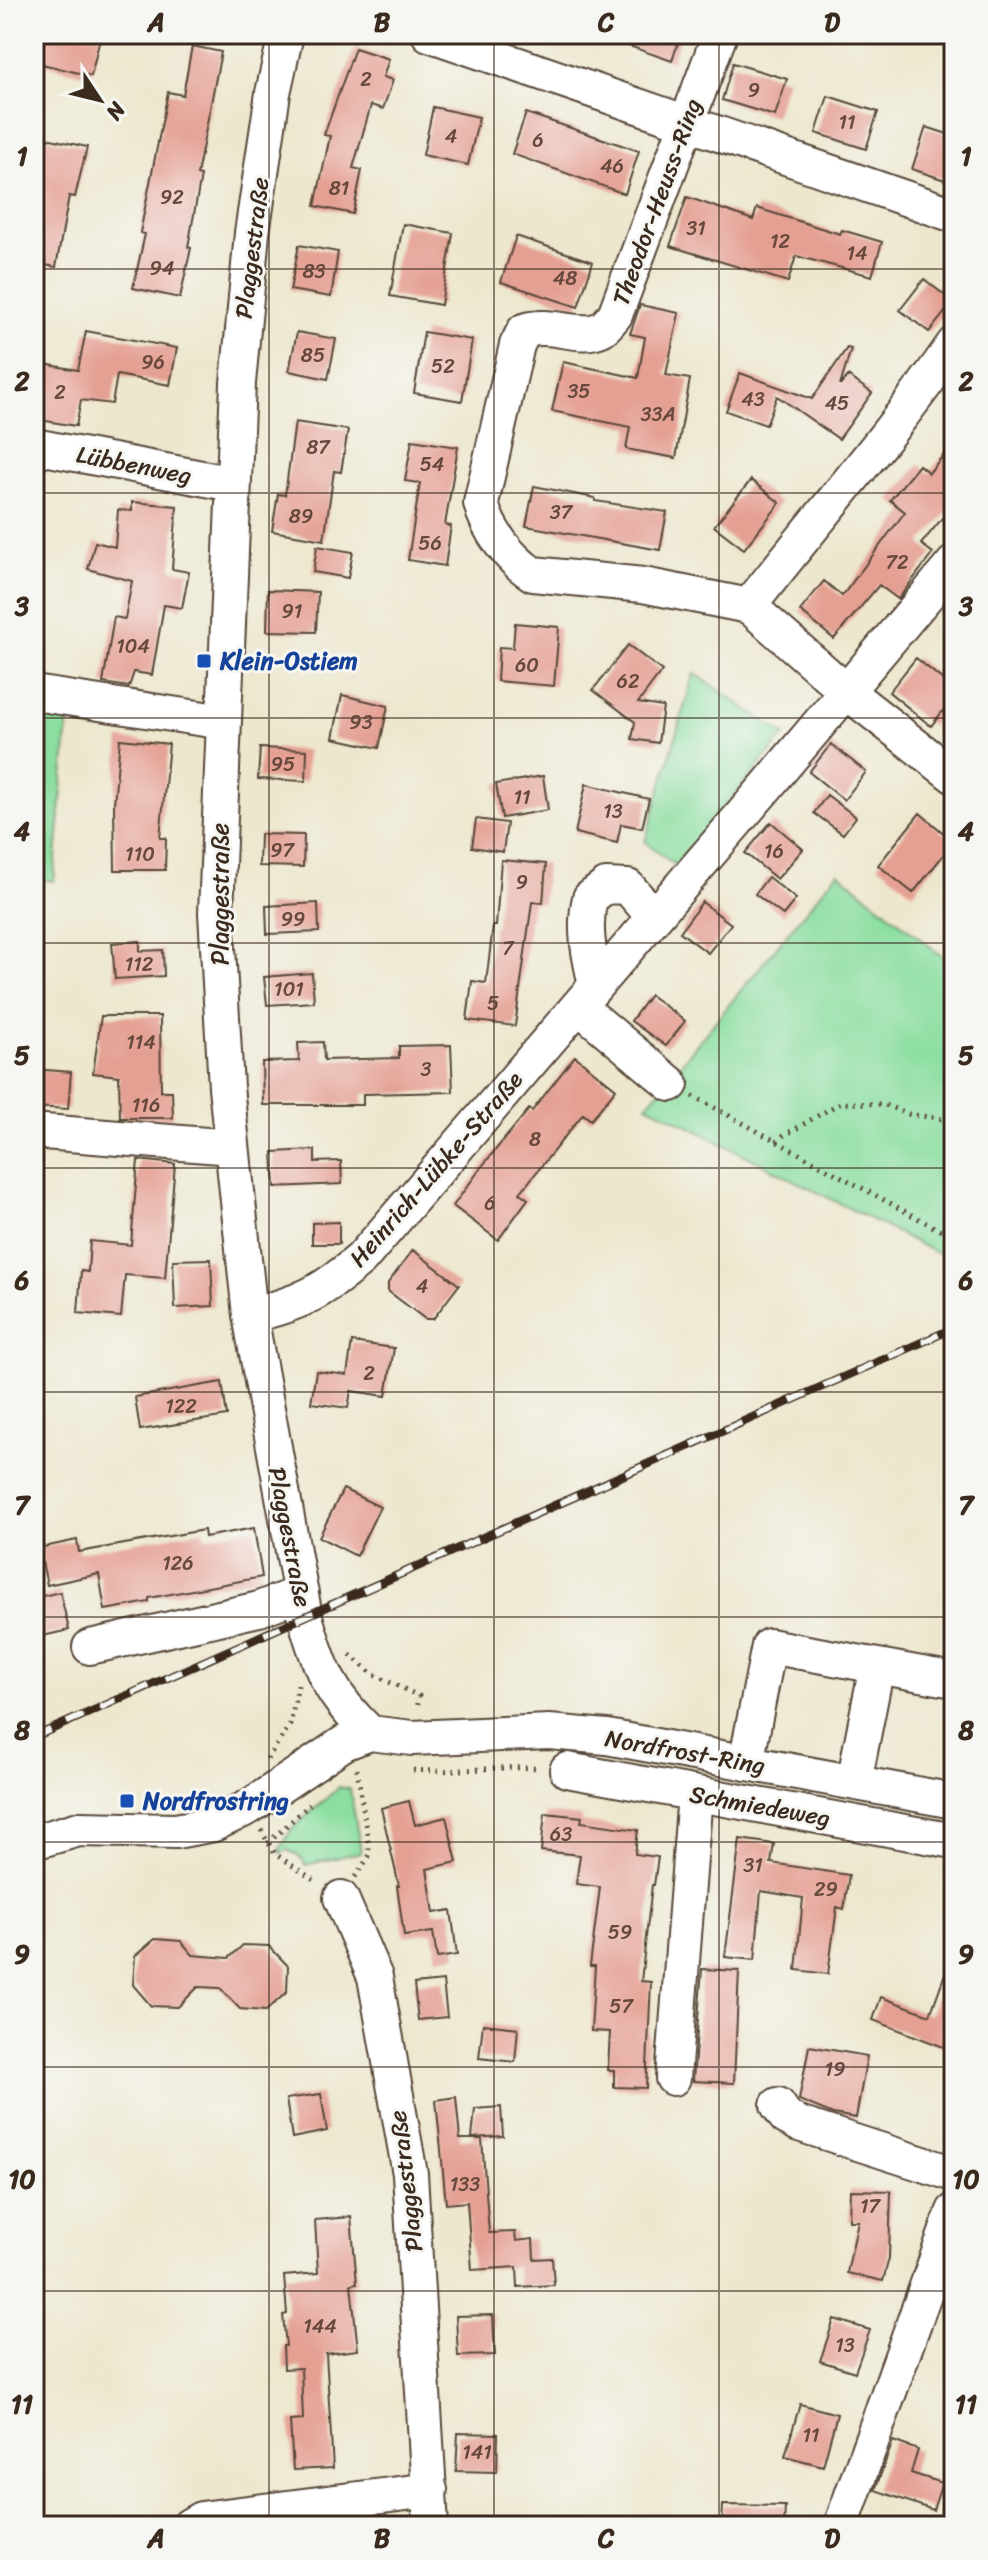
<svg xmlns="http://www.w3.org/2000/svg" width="988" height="2560" font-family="Sriracha,sans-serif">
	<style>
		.green { fill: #8bdea0; stroke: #63845f; stroke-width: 2 }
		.building { fill: #e5a094 }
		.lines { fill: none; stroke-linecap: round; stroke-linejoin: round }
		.minor-casing { stroke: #564638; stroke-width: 38 }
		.path { stroke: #564638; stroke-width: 5; stroke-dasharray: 2 6; stroke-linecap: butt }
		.minor { stroke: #fff; stroke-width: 34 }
		.rail-casing { stroke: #3b2a1e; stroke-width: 9 }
		.rail { stroke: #f6f6f2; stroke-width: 6; stroke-dasharray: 18; stroke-linecap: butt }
		.grid { fill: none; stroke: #3b2a1e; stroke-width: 2; stroke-opacity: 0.55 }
		.transit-dot { fill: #1a4fb4; stroke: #f6f6f2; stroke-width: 3 }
		.labels { text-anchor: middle; stroke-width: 6; stroke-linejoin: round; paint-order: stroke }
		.number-label { font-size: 20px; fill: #66483c }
		.street-label { font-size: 24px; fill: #3b2a1e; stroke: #f6f6f2 }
		.transit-label { font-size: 24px; font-weight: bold; fill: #164399; stroke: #f6f6f2; text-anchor: start }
		.neatline { fill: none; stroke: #3b2a1e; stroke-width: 3 }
		.grid-label { font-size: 26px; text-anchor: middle; font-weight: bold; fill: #3b2a1e }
	</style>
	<rect width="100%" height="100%" fill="#f6f6f2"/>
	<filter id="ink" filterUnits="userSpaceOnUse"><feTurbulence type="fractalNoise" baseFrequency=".0125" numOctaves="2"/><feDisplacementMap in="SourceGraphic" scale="16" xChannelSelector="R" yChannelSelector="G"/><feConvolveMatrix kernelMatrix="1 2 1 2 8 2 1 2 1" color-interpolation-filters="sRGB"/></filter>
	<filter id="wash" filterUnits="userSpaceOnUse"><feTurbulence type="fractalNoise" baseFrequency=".006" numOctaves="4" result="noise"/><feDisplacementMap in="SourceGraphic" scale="32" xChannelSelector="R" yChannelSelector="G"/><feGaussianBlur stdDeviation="1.8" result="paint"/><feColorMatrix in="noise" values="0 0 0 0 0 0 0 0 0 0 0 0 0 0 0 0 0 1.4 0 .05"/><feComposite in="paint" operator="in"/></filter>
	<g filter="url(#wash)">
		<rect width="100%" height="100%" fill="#ede7ce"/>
		<path class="green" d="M694,673L785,735L675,865L645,842Z
			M34,702L69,709L54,881L34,878Z
			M838,872L954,966V1262L647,1105Z
			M339,1787L350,1789L361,1852L305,1865L303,1860L288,1850L281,1853L280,1848L292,1829Z"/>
		<g id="blocks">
			<path class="building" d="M45,34H101L91,76L38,63Z
				M604,34H681L672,61L603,37Z
				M192,46L221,52L197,175L201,176L188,247L191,248L180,298L133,288L145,234L140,233L168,92L183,95Z
				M355,48L389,59L383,77L393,80L383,109L371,105L353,168L362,170L353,214L315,206L330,136L324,135Z
				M733,63L787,79L775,116L722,100Z
				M828,96L878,112L866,149L816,133Z
				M433,107L479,117L468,165L423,155Z
				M526,113L639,151L625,194L512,154Z
				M926,127L954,136V183L912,169Z
				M42,137L87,147L75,197L69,196L56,267L34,263V174Z
				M687,197L753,220L757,208L840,234L842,230L882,242L872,276L796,256L788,282L670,246Z
				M403,224L453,233L441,305L390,296Z
				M516,236L593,262L578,307L501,282Z
				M299,245L338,252L331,297L290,290Z
				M924,279L953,302L929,332L900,310Z
				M640,305L679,313L666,375L690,379L676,458L626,449L630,427L552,411L563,362L638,378L645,337L630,334Z
				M86,331L177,348L170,385L117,375L112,404L81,400L76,426L34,419L43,364L78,370Z
				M297,332L336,339L328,379L289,371Z
				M424,332L472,340L462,401L414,393Z
				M847,348L851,349L840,386L848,376L872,393L839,439L777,396L766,425L726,411L740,373L812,399Z
				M295,422L348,430L341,472L334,471L324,540L272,531L278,494L285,495Z
				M412,440L458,447L445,525L451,526L445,566L408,560L420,483L405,481Z
				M954,442V504L921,544L933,553L898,599L879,585L834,639L800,611L824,581L842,596L905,512L890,500L919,465L929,473Z
				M751,480L780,503L744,549L714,526Z
				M534,486L595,498V501L667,512L660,550L526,526Z
				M132,502L177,506L172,569L189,572L182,608L164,605L152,675L134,672L129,687L103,683L114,617L125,619L132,581L88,569L95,542L115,547L118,510L132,511Z
				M317,546L353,552L348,578L313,572Z
				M268,590L318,592L316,632L267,631Z
				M515,623L559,627L554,686L497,681L499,647L513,648Z
				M628,645L662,671L638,703L663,707L658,743L632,739L635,722L593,690Z
				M916,658L954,689V720L943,711L931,726L889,692Z
				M342,695L388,706L379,748L333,738Z
				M120,739L169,744L160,838H166L165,870H115L114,804Z
				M831,744L866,772L844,800L809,772Z
				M260,748L307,750L306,781L258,779Z
				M543,776L548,810L502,818L496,784Z
				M586,784L649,799L642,828L621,824L617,843L575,833Z
				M827,795L856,817L843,834L814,813Z
				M920,813L954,842L913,893L878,865Z
				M476,819L507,823L503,852L472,847Z
				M771,822L803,849L777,879L745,853Z
				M260,834L304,835L303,867L259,866Z
				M501,860L546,864L543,903L532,902L515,1026L467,1020L472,981L486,983L493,926H496Z
				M768,877L796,899L783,915L755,894Z
				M702,902L731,924L708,953L680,932Z
				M318,903L319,932L267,934L266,906Z
				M140,941V951L163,950L164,976L115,979L112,943Z
				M312,973L314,1002L267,1005L264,977Z
				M650,995L685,1021L666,1046L631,1021Z
				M101,1016H160L161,1091H172L173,1118H120L119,1076L93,1073Z
				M323,1042L324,1060L399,1058V1046L451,1045L453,1092L363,1094V1105H263L262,1062L299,1061L298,1043Z
				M575,1056L616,1089L591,1120L583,1114L520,1193L528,1199L498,1240L453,1206L483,1165L529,1109L532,1111Z
				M34,1069L71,1072L68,1109L34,1107Z
				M315,1150V1162L341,1161L342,1184L275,1187L273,1152Z
				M138,1160L175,1164L165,1278L125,1275L121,1317L78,1313L81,1271L88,1272L90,1241L131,1245Z
				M339,1222V1244H312V1223Z
				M413,1250L459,1285L433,1319H425L388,1291V1283Z
				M211,1259L213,1306L175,1308L173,1260Z
				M352,1342L394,1348L386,1396L351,1391L348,1408L311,1403L316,1371L347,1375Z
				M222,1382L227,1416L140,1430L135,1397Z
				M343,1489L380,1507L356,1556L319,1537Z
				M254,1528L262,1577L149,1598V1602L105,1610L99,1574L47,1585L39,1548L77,1540L79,1552L204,1530L205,1537Z
				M60,1592L69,1630L34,1638V1598Z
				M409,1801L415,1825L446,1817L457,1862L427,1869L434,1913L451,1910L457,1955L437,1958L433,1932L404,1936L397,1886H399L381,1808Z
				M545,1813L582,1817L581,1822L638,1830L635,1854L658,1857L654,1885H652L641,1981L651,1982L646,2088L614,2087V2070H608L610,2032L591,2031L595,1966H590L600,1887L576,1884L580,1855L541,1851Z
				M740,1839L774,1844L771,1863L849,1875L844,1909L837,1907L828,1974L796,1970L803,1898L761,1891L755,1960L725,1957Z
				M155,1939L181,1941L193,1955L229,1958L243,1945L269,1946L288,1966L287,1992L266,2011L240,2009L220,1988L198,1987L178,2007L151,2006L133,1985L135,1956Z
				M951,1957L954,1958V2051L873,2020L881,1997L930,2015Z
				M702,1969L739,1971L734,2083L693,2081Z
				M443,1981L447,2017L418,2020L414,1984Z
				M483,2024L518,2028L515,2062L479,2058Z
				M809,2046L867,2056L856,2118L833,2114L799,2100Z
				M321,2094L327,2131L292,2138L286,2099Z
				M456,2097L460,2139H482L489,2233L515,2232L516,2241L533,2239L534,2259L552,2258L554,2285L518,2287L517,2267L472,2270L467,2202L446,2204L441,2150L436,2100Z
				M501,2107L503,2136L472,2138L475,2109Z
				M850,2190L891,2191L889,2258L883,2281L847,2273L858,2221H849Z
				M351,2217L357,2283L351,2284L358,2350L326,2354L333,2468L293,2470L290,2421L303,2420L301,2368L284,2369L283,2346H286L283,2315L287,2314L284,2276L318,2273L315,2220Z
				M493,2315L495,2355L458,2356L456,2316Z
				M834,2319L870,2330L855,2372L820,2361Z
				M800,2404L837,2414L823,2466L785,2456Z
				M458,2433L498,2434L497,2472L456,2471Z
				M893,2441L918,2450L911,2473L942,2483L933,2510L875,2490Z
				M723,2505L785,2506L784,2526H722Z"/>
		</g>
	</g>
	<g filter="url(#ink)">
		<use href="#blocks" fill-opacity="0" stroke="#564638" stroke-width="2"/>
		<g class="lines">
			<g class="minor-casing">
				<path id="minor" d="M286,34L273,93L252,233L238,383L216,913L226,1087L250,1315L305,1617C320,1669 329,1694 370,1733
					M429,34L954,215
					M720,34L615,315C611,319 606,327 601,329C580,340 550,321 524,331L517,345L481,503C487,529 510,560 533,574L643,585L749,606
					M954,344C891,435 817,519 749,606L847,692L954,776
					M34,446L233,484
					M34,693L224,722
					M596,985C589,955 583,928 590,898L606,886L628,887L654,917
					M578,1006L671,1084
					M44,1132L232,1147
					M250,1315C300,1304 322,1292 361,1259L766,787L954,563
					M90,1647L259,1609L301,1593
					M746,1763L769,1646L954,1680
					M567,1770L954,1841
					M854,1782L877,1666
					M34,1842L79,1829L176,1831L214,1824L249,1807L344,1743L370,1733L412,1738L549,1732L607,1737L954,1801
					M341,1898L375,1977L410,2174L431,2526
					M673,2078L695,1794
					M778,2105L786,2117L799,2124L954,2174
					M189,2526L201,2519L430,2490
					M841,2526L954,2211"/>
			</g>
			<path class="path" d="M693,1096L954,1238
				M777,1142L783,1136L840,1103L882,1104L908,1114L942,1119L954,1115
				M350,1655L374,1675L419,1696L417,1709
				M267,1759L290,1725L298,1685
				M413,1770C455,1773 496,1766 539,1768
				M261,1830L275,1854L317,1882
				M268,1843L310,1804
				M355,1877L370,1855L357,1769"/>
			<use href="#minor" class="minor"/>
			<g class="rail-casing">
				<path id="rail" d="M34,1737L954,1328"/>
			</g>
			<use href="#rail" class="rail"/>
		</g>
	</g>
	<path class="grid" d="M269,34V2526M494,34V2526M719,34V2526M34,269H954M34,493H954M34,718H954M34,943H954M34,1168H954M34,1392H954M34,1617H954M34,1842H954M34,2067H954M34,2291H954"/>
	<g class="transit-dot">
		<rect x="196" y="653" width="16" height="16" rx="4"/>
		<rect x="119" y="1793" width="16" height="16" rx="4"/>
	</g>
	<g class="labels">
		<g class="number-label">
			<text x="366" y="86">2</text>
			<text x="754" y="97">9</text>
			<text x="847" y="129">11</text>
			<text x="451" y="143">4</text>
			<text x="538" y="147">6</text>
			<text x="612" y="173">46</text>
			<text x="339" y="195">81</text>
			<text x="172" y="204">92</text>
			<text x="696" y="235">31</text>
			<text x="780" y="248">12</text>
			<text x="857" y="260">14</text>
			<text x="162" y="275">94</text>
			<text x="314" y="278">83</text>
			<text x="565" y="285">48</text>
			<text x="313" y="362">85</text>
			<text x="153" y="369">96</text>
			<text x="443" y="373">52</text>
			<text x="579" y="398">35</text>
			<text x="60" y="399">2</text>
			<text x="753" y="406">43</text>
			<text x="837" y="410">45</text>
			<text x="658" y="421">33A</text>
			<text x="318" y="454">87</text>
			<text x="432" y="471">54</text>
			<text x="561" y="519">37</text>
			<text x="301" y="523">89</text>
			<text x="430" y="550">56</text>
			<text x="897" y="569">72</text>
			<text x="292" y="618">91</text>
			<text x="133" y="653">104</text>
			<text x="527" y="672">60</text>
			<text x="628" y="688">62</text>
			<text x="361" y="729">93</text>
			<text x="283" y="771">95</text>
			<text x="522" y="804">11</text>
			<text x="613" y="818">13</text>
			<text x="282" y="857">97</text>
			<text x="774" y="858">16</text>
			<text x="140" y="861">110</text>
			<text x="522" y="889">9</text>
			<text x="293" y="926">99</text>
			<text x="508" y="955">7</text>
			<text x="139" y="971">112</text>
			<text x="289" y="996">101</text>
			<text x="493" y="1010">5</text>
			<text x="141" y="1049">114</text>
			<text x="426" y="1076">3</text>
			<text x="146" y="1112">116</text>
			<text x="535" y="1146">8</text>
			<text x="490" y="1210">6</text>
			<text x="422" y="1293">4</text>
			<text x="369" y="1380">2</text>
			<text x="181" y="1413">122</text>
			<text x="178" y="1570">126</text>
			<text x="561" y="1841">63</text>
			<text x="753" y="1872">31</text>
			<text x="826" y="1896">29</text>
			<text x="620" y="1939">59</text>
			<text x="621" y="2013">57</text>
			<text x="835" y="2076">19</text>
			<text x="465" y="2191">133</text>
			<text x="870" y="2213">17</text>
			<text x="320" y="2333">144</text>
			<text x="845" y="2352">13</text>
			<text x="811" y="2442">11</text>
			<text x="477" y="2459">141</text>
		</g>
		<g class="street-label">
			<text transform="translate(657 202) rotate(-70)" y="8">Theodor-Heuss-Ring</text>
			<text transform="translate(252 248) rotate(-83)" y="8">Plaggestraße</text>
			<text transform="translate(134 465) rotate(11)" y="8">Lübbenweg</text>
			<text transform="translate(220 894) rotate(-90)" y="8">Plaggestraße</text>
			<text transform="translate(436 1169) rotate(-49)" y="8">Heinrich-Lübke-Straße</text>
			<text transform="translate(290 1537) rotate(79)" y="8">Plaggestraße</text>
			<text transform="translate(685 1752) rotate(10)" y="8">Nordfrost-Ring</text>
			<text transform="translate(760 1806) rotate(10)" y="8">Schmiedeweg</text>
			<text transform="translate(406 2181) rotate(-97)" y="8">Plaggestraße</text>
		</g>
		<g class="transit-label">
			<text x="220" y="669">Klein-Ostiem</text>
			<text x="143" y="1809">Nordfrostring</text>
		</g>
	</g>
	<rect width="988" height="2560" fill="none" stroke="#f6f6f2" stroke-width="88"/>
	<g transform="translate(100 100) rotate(125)" stroke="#f6f6f2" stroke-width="6" paint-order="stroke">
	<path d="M0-6L14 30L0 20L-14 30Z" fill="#3b2a1e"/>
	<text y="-12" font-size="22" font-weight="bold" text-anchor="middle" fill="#3b2a1e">N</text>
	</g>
	<rect x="44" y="44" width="900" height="2472" class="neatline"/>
	<g class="grid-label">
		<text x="156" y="31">A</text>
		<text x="382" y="31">B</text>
		<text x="606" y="31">C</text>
		<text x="832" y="31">D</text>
		<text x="22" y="165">1</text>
		<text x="966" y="165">1</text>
		<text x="22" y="390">2</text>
		<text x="966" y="390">2</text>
		<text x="22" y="615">3</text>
		<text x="966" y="615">3</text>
		<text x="22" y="840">4</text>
		<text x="966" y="840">4</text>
		<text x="22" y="1064">5</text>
		<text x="966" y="1064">5</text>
		<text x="22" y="1289">6</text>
		<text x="966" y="1289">6</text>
		<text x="22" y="1514">7</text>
		<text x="966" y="1514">7</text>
		<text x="22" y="1739">8</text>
		<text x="966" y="1739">8</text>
		<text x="22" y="1963">9</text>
		<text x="966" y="1963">9</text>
		<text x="22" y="2188">10</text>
		<text x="966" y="2188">10</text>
		<text x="22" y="2413">11</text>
		<text x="966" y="2413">11</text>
		<text x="156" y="2547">A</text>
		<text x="382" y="2547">B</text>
		<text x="606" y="2547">C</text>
		<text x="832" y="2547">D</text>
	</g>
</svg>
